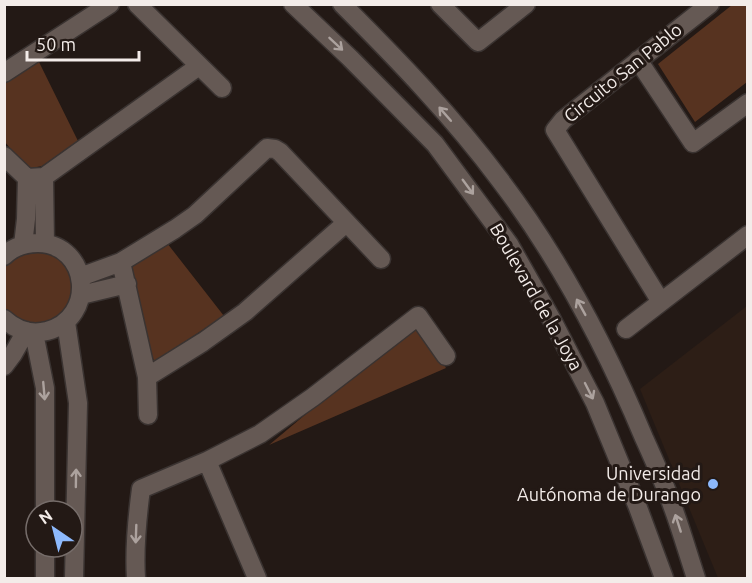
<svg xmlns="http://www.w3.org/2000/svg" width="752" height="583" font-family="Ubuntu,sans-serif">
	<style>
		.built { fill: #2d1e16 }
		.green { fill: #573320 }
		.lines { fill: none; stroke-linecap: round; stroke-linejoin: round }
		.minor-casing { stroke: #3a3331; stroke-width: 21 }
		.minor { stroke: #655954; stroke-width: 18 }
		.oneway { stroke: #aca29e }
		.poi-dot { fill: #8db9fc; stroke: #231915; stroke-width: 2 }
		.labels { text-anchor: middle; stroke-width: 6; stroke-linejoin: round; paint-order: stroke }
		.street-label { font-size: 18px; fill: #f3ece9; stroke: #231915 }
		.poi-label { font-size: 18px; fill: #f3ece9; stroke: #231915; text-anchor: end }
	</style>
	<rect width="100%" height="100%" fill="#231915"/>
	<path class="built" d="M747,306V578H718L640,389Z"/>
	<path class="green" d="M732,5H747V82L695,122L658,64Z
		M38,60L78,141L42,166L27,169L5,142L4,83Z
		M167,243L224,316L155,361L147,351L130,265Z
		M38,250L61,258L73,279L70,303L63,314L41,325L28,324L16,319L7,311L5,307L4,268L15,256Z
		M417,321L446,368L269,445Z"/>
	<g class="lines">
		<g class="minor-casing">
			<path id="minor" d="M137,4L222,88
				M293,4L350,58L435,144L509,244L552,320L595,403L637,505L664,578
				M342,4C398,60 453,117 500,180C560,259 606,347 644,438C654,460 664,482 672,505C681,529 688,554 696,578
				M440,4L478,42L526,4
				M638,60L693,143L748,103
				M4,73L110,4
				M4,156L27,178L26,219L23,245
				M44,177L45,243
				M27,178L44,177L199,66
				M4,256C13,247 25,243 38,243C90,244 97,318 47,331C31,335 16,330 4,319
				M121,262L147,377L148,415
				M80,277L121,262L175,229L195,215L267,148L275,149L280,152L381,259
				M81,295L127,284
				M661,302L555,130L563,120L710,4
				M66,322L78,403L74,578
				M626,329L748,235
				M34,333L45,388V511
				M4,366L13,354L26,331
				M147,377L203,342L245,312L346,223
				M207,461L257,578
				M45,578V547
				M136,578C134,548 137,519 141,489L207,461L260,434L313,397L418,316L446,356"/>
		</g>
		<use href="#minor" class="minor"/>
	</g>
	<defs><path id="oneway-shaft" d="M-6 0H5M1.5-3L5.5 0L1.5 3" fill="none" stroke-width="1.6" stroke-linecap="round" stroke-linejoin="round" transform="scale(1.5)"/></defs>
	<g class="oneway">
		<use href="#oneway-shaft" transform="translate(336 44) rotate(43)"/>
		<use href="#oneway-shaft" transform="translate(445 114) rotate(-131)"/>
		<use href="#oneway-shaft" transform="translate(468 187) rotate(54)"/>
		<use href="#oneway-shaft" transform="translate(581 307) rotate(-119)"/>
		<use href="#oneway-shaft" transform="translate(44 391) rotate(85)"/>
		<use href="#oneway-shaft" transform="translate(589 391) rotate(63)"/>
		<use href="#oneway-shaft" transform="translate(76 478) rotate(-89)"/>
		<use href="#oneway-shaft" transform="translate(678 523) rotate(-108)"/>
		<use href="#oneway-shaft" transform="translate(136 534) rotate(92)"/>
	</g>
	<circle class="poi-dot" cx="713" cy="484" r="6"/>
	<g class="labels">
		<g class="street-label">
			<text transform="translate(623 73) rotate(-39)" y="6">Circuito San Pablo</text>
			<text transform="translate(536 297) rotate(60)" y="6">Boulevard de la Joya</text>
		</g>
		<g class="poi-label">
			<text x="701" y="480">Universidad<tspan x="701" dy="21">Autónoma de Durango</tspan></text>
		</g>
	</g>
	<rect width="752" height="583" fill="none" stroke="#f3ece9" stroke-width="12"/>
	<g transform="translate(54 529) rotate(325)"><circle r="28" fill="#231915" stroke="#766d6a" stroke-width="1.5"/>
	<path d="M0-4.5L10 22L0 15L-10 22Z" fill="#8db9fc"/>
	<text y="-9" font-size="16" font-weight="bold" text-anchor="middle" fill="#f3ece9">N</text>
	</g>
	<path d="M27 51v9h112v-9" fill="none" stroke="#f3ece9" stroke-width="3"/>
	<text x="36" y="51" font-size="18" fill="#f3ece9" stroke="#231915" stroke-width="4.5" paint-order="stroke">50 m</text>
</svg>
